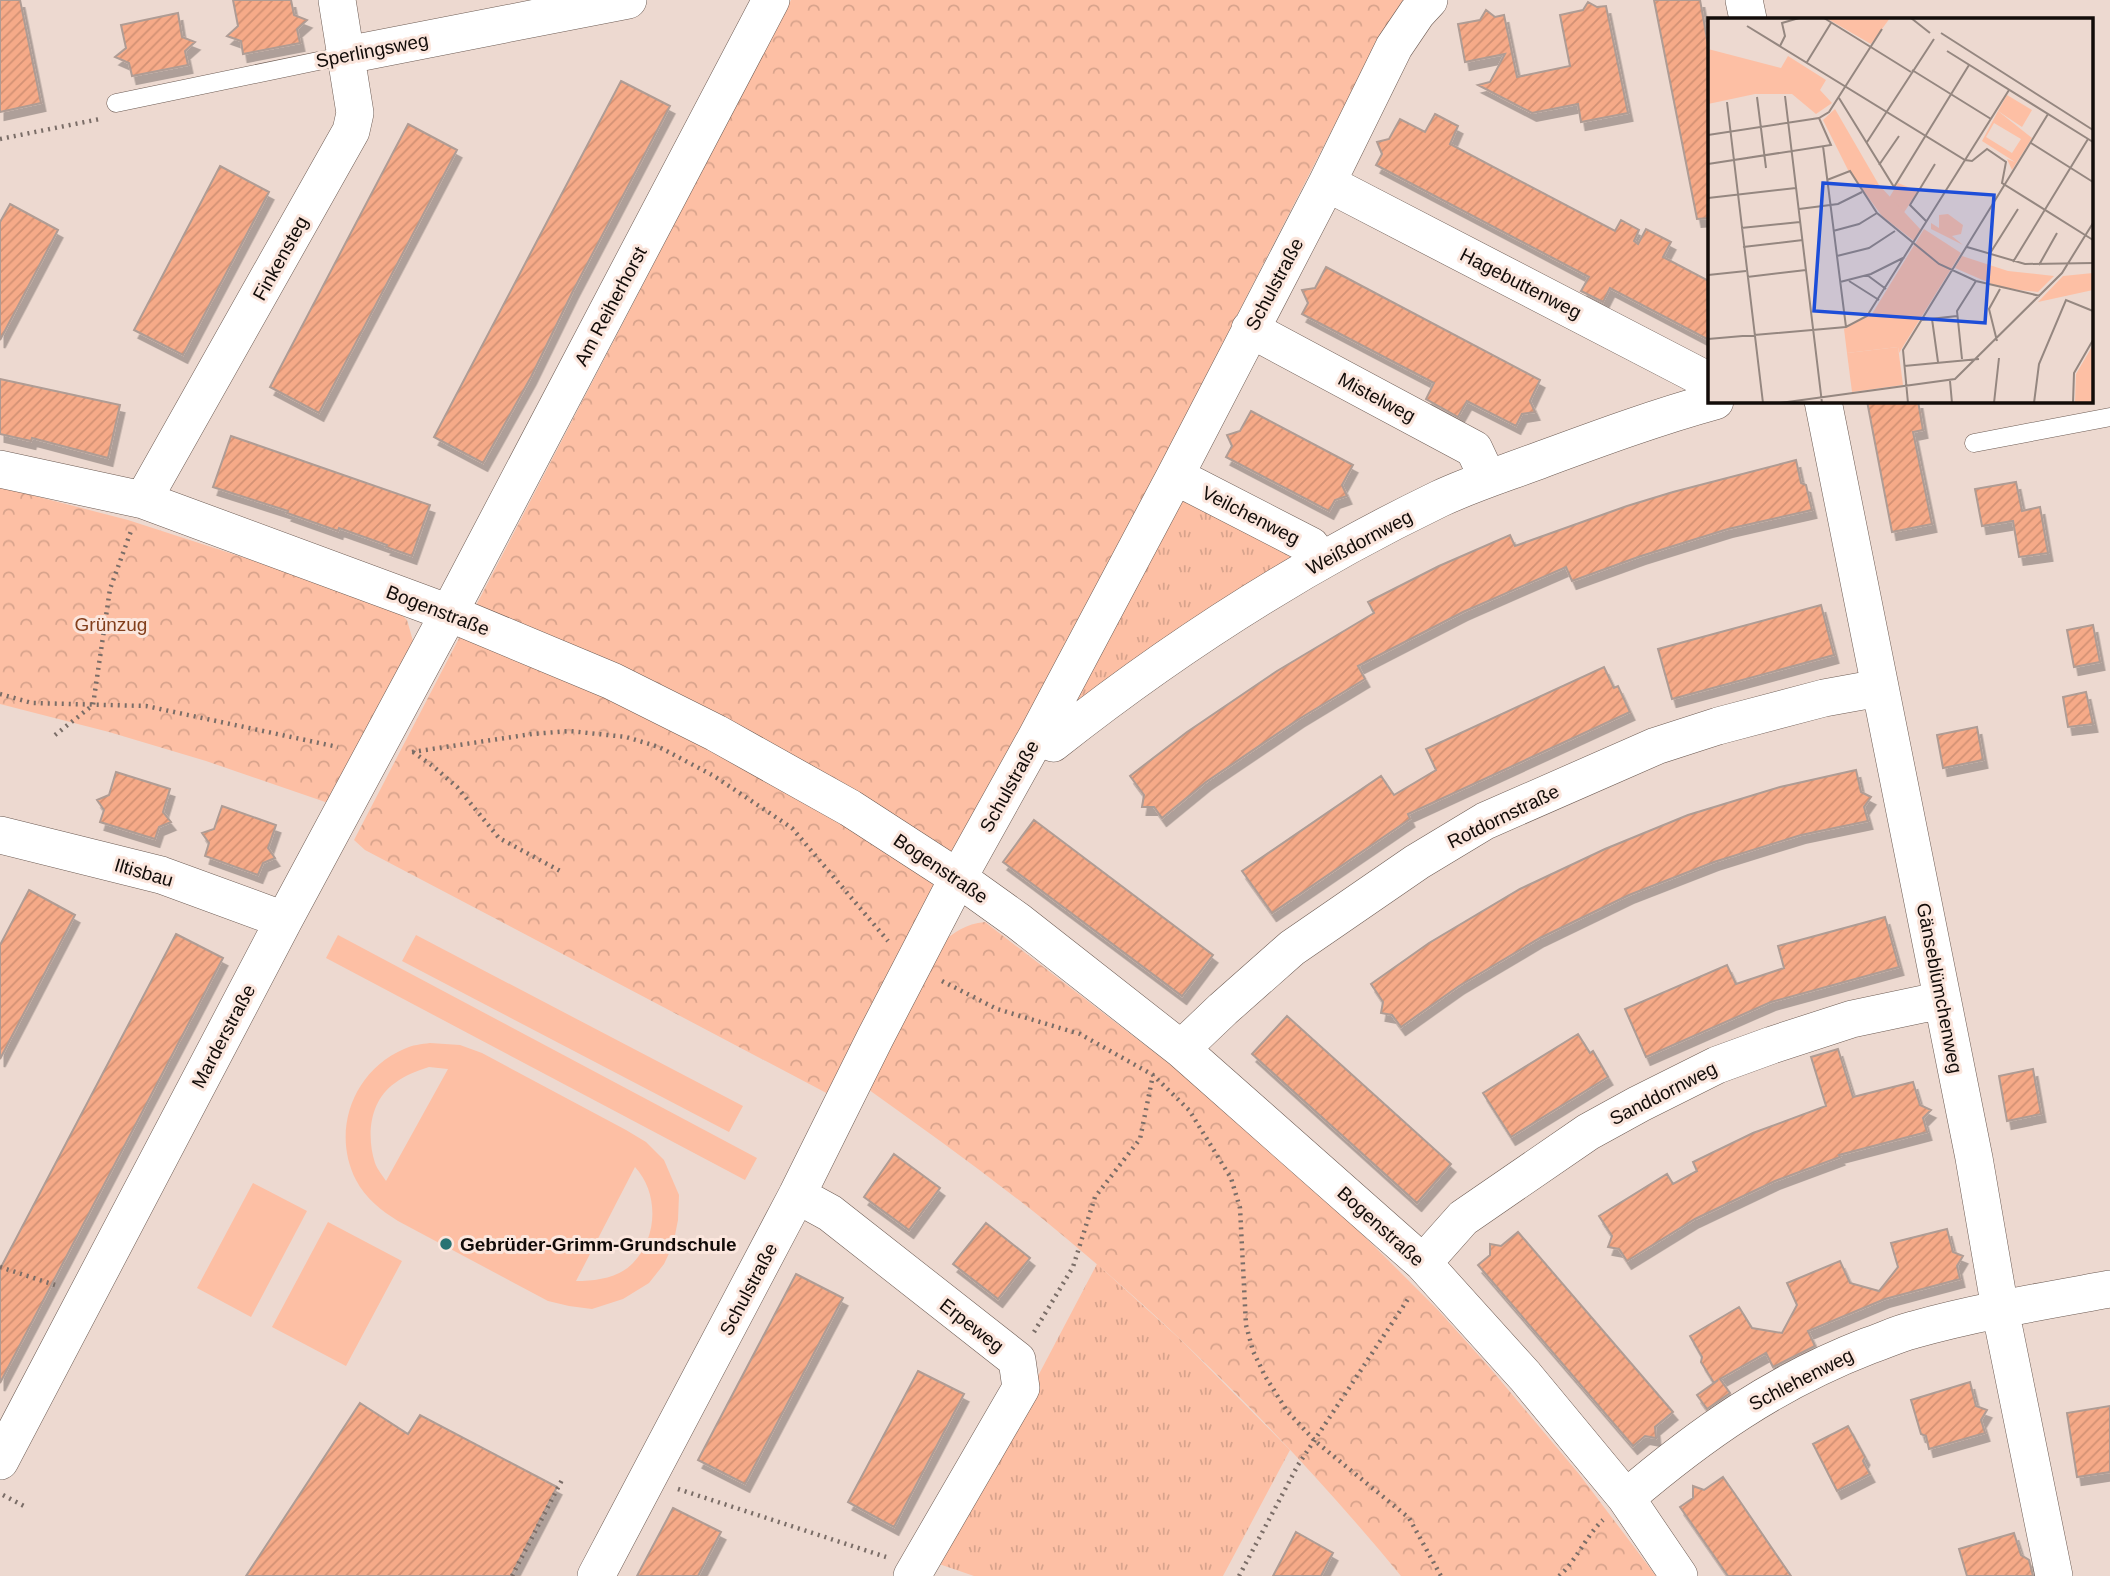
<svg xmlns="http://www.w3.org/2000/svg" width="2110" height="1576" font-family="Helvetica,sans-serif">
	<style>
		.grass { fill: url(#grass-tufts) }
		.forest { fill: url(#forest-crowns) }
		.pitch { fill: #fdbfa4; fill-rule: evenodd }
		.building { fill: url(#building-hatch); stroke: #af9c94; stroke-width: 2; filter: url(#shadow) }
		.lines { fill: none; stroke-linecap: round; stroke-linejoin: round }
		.lane-casing { stroke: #6c5b53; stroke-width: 19 }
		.street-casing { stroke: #6c5b53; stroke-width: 38 }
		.path { stroke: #7a6d67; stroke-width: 4.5; stroke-dasharray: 2 5; stroke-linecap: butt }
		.lane { stroke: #fff; stroke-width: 18 }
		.street { stroke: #fff; stroke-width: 37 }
		.poi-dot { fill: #297373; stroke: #fbe6dd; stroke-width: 2.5 }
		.labels { text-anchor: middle; stroke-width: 6; stroke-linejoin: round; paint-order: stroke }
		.street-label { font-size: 19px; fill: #120c09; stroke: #fbe6dd }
		.park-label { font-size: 19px; fill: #823e1b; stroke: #fbe6dd }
		.poi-label { font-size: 19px; font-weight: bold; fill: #120c09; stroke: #fbe6dd; text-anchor: start }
		.inset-road { fill: none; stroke: #958780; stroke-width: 2 }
		.view { fill: #1d4ed8; fill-opacity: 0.15; stroke: #1d4ed8; stroke-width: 3.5 }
		.inset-edge { fill: none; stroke: #120c09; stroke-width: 3.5 }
	</style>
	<defs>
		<pattern id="grass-tufts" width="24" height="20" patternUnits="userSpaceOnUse" patternTransform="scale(1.75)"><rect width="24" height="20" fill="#fdbfa4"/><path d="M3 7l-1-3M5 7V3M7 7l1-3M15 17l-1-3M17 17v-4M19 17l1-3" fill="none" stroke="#d8a38c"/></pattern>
		<pattern id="forest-crowns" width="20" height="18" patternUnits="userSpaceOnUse" patternTransform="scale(1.75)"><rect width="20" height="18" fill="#fdbfa4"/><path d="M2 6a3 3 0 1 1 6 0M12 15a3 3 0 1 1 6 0" fill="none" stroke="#d8a38c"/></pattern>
		<pattern id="building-hatch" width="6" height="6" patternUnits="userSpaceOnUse" patternTransform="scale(1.75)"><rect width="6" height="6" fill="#f6aa88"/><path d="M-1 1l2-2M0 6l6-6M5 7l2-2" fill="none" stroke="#d29174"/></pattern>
		<filter id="shadow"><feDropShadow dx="4.5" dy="8" stdDeviation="0" flood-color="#0004"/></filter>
	</defs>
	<rect width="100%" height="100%" fill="#edd9d0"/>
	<path class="grass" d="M1184,499L1300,556L1059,718L1171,507Z
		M1097,1264L1181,1340L1290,1450L1223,1576H974L939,1564Z"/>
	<path class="forest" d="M791,0H1408L1360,75L1207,374L834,1097L365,850L354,840Z
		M0,487L128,520L393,606L407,620L413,641L334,805L206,761L109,732L0,704Z
		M985,922L1193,1082L1354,1226L1438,1310L1490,1368L1579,1474L1656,1576H1401C1302,1456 1193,1344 1073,1244C1007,1188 936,1138 865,1087L940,944C955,932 965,924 985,922Z"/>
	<path class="pitch" d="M338,935L757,1158L745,1180L326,958Z
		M416,935L743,1106L729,1132L402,961Z
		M430,1043L460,1045L482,1053L626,1130L646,1142L664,1160L679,1195L678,1220L673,1245L664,1264L649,1283L623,1299L592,1309L569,1306L548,1301L398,1221C382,1211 365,1198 356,1180C331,1131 353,1071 404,1049C412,1045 422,1044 430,1043ZM429,1067L448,1069L386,1181C383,1176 377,1169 375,1163C366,1135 370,1100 395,1083C405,1075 417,1071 429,1067ZM635,1167C659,1193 658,1237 633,1263C619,1278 596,1281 576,1281Z
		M253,1183L307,1211L251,1317L197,1288Z
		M328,1222L402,1261L346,1366L272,1327Z"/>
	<path class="building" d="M0,0H20L41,103L0,112Z
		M233,0H291L294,15L307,20L297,29L300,43L243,54L241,41L227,36L238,26Z
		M1654,0H1700L1709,50V218L1697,219Z
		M1588,2L1597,7L1606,6L1628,113L1581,122L1578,104L1532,113L1478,85L1490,82L1505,54L1465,62L1458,24L1480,20L1486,10L1495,17L1504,15L1517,77L1570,66L1560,15L1583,10Z
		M178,13L182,37L195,42L185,51L188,65L132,76L129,63L115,57L126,48L121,25Z
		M621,81L670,106L573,291L531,377L483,463L434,437Z
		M1435,114L1458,126L1450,144L1615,231L1621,220L1639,230L1634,241L1638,244L1646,229L1671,242L1663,257L1709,281V340L1610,288L1603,302L1581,291L1589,277L1376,165L1382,154L1377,142L1389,139L1400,119L1425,132Z
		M408,124L457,150L319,413L270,387Z
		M220,166L269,192L183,355L134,330Z
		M10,204L58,230L0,340V222Z
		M1326,267L1540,380L1530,401L1535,412L1522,414L1516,426L1467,401L1458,417L1426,399L1434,383L1302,314L1308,303L1302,290L1315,288Z
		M0,379L120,405L108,458L32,438L31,441L0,434Z
		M1867,401H1918L1923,430L1913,432L1932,524L1892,532Z
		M1251,411L1353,465L1342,485L1347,496L1335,500L1329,511L1226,457L1232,446L1227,435L1240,431Z
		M231,436L430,505L412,556L386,547L387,545L339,528L338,531L287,513L288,511L213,487Z
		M1796,460L1801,483L1806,485L1812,510L1728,529L1641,556L1572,581L1566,567L1463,612L1358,666L1365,679L1299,719L1206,782L1162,818L1154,807H1142L1144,795L1130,776L1187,732L1277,671L1374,613L1368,602L1439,566L1510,535L1515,546L1627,506L1673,492Z
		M2016,482L2022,511L2040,507L2048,553L2019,557L2013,521L1982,526L1975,489Z
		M1821,605L1834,655L1672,699L1658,649Z
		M2093,625L2100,662L2074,667L2067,630Z
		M1604,667L1614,688L1618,686L1630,712L1408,814L1410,819L1272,913L1242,871L1381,776L1394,795L1436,770L1426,749Z
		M2086,692L2093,724L2068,727L2063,697Z
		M1977,727L1983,760L1943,768L1937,735Z
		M1856,770L1861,792L1871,797L1864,807L1868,821L1801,835L1714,862L1629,895L1540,938L1459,986L1401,1027L1392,1015L1381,1013L1383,1002L1371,984L1429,943L1520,889L1605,849L1688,815L1780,787Z
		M116,772L170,789L163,812L171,822L159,827L155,839L100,822L104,810L97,800L109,795Z
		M222,806L276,825L268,848L275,858L263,863L258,875L205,856L209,843L202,833L214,829Z
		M1034,820L1213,955L1182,996L1003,862Z
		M29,890L75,915L0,1059V945Z
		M1885,917L1899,967L1771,1002L1646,1057L1625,1009L1727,965L1736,984L1784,968L1778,946Z
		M176,934L223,958L0,1383V1269Z
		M1287,1016L1451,1164L1417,1203L1252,1054Z
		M1578,1034L1590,1053L1593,1051L1608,1077L1511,1137L1483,1093Z
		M1838,1049L1853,1097L1913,1082L1920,1105L1931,1110L1923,1118L1927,1132L1839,1155L1840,1157L1775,1181L1695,1219L1627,1261L1619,1249L1608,1247L1612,1236L1599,1216L1667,1174L1673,1184L1697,1171L1693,1162L1753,1133L1826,1106L1811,1057Z
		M2033,1069L2041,1114L2007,1121L1999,1076Z
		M894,1154L940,1188L909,1230L864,1197Z
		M986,1223L1030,1258L998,1299L953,1264Z
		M1947,1229L1953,1252L1963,1256L1957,1266L1960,1279L1885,1299L1808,1331L1815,1346L1773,1367L1766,1353L1720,1379L1730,1393L1707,1409L1697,1395L1718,1380L1714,1383L1701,1362L1702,1357L1690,1336L1739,1307L1752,1328L1782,1333L1797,1305L1787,1283L1840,1261L1850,1283L1879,1291L1898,1267L1891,1243Z
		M1518,1232L1673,1412L1655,1427L1656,1438L1645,1436L1633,1446L1478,1265L1490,1255V1244L1501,1246Z
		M796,1274L843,1298L745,1484L698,1460Z
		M918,1371L964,1394L894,1527L848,1502Z
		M1970,1382L1976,1406L1987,1410L1981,1420L1985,1433L1929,1449L1926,1436L1921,1434L1911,1400Z
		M360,1403L408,1434L420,1415L557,1487L511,1576H246Z
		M2110,1406V1472L2077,1477L2067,1413Z
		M1848,1426L1865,1457L1863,1461L1870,1474L1837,1491L1813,1444Z
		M1723,1477L1739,1500L1791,1576H1728L1680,1507L1693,1498V1486L1704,1490Z
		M673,1508L721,1532L698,1576H637Z
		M1296,1532L1333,1553L1321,1576H1273Z
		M2014,1533L2021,1555L2029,1560L2033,1576H1967L1959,1549Z"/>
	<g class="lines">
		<g class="lane-casing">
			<path id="lane" d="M116,103L347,55
				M1974,443L2110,417"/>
		</g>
		<g class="street-casing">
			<path id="street" d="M1744,0L1748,19
				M347,55L628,0
				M1327,183L1705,379L1709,390
				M1250,329L1474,449L1488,479
				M1823,401L1974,1158L2000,1309L2054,1576
				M0,469L143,500L449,613L612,681L716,733L850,808L958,878L1018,921L1181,1049L1423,1263L1525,1376L1626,1498L1679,1576
				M1175,476L1311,546L1321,561
				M143,500L351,131L355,113L337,0
				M1037,736L1053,743C1173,648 1302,565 1439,499C1473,483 1509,472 1543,459C1600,438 1657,417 1715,401
				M0,835L161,875L284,920
				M1181,1049L1223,1009L1292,948L1417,862L1485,821L1656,746L1718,726L1824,698L1879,688
				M797,1195L830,1213L1017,1360L1021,1388L912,1576
				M1423,1263L1463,1218L1588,1132L1639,1104L1717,1065L1772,1045L1852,1019L1942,1000
				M0,1461L284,920L449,613L771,0
				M1626,1498C1701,1434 1775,1382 1868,1346C1883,1341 1897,1334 1913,1330C1977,1312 2044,1301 2110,1289
				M596,1576L797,1195L875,1038L958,878L1037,736L1175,476L1327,183L1394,47L1417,13L1429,0"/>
		</g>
		<path class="path" d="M0,139L100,119
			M0,694L32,703L146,706L338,747
			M55,735L93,705L110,589L131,531
			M412,752L532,734L570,731L626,737L659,747L714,776L792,828L888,941
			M413,752L434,767L457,787L499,838L562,872
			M942,981L997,1009L1080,1034L1153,1075L1189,1110L1231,1178L1240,1208L1246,1325L1253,1351L1265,1376L1287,1411L1315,1441L1409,1518L1441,1576
			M0,1267L55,1285
			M1034,1332L1073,1267L1095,1197L1140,1139L1153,1075
			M678,1489L886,1557
			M3,1495L24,1506
			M512,1576L563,1478
			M1239,1576L1298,1465L1410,1296
			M1559,1576C1577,1560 1585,1537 1603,1520"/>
		<use href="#lane" class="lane"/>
		<use href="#street" class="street"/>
	</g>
	<circle class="poi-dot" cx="446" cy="1244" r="7"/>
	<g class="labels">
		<g class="street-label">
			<text transform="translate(372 50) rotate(-11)" y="7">Sperlingsweg</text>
			<text transform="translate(280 258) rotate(-61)" y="7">Finkensteg</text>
			<text transform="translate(1521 283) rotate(27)" y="7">Hagebuttenweg</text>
			<text transform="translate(1274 284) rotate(-62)" y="7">Schulstraße</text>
			<text transform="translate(610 306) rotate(-62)" y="7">Am Reiherhorst</text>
			<text transform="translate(1377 397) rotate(28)" y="7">Mistelweg</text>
			<text transform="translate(1251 515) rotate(27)" y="7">Veilchenweg</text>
			<text transform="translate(1359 542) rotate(-28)" y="7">Weißdornweg</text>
			<text transform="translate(438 610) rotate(21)" y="7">Bogenstraße</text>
			<text transform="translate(1009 786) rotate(-61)" y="7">Schulstraße</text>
			<text transform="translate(1503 816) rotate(-26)" y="7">Rotdornstraße</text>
			<text transform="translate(941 868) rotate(34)" y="7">Bogenstraße</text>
			<text transform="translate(144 872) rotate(16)" y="7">Iltisbau</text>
			<text transform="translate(1940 988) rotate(79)" y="7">Gänseblümchenweg</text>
			<text transform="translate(223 1036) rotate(-62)" y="7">Marderstraße</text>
			<text transform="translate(1663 1093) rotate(-27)" y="7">Sanddornweg</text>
			<text transform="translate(1381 1226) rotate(42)" y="7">Bogenstraße</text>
			<text transform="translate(748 1289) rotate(-62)" y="7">Schulstraße</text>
			<text transform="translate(972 1325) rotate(38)" y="7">Erpeweg</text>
			<text transform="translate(1801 1379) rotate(-27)" y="7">Schlehenweg</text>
		</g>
		<g class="park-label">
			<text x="111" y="631">Grünzug</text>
		</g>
		<g class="poi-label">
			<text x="460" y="1251">Gebrüder-Grimm-Grundschule</text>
		</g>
	</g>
	<g transform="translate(1708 18)">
		<rect width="385" height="385" fill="#edd9d0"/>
		<path d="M118,0H182L163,26ZM290,93L324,120L304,152L299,141L307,144L274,123ZM286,105L313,121L304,135L278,119ZM190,165L210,173L195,196L181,180ZM385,327V385H367L368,356Z" fill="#fdbfa4" fill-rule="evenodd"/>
		<path d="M0,31L73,50L80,38L118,62L112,72L124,85L108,96L84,76H47L0,86ZM299,77L324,92L314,109L290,93ZM127,91L171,167L213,212L206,223L174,198L140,152L115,102ZM216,211L253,235L191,335L190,329L139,335L136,311L164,296ZM254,238L300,253L346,258L330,274L293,270L247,250ZM385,255V272L330,284L355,258Z" fill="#fdbfa4"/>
		<path d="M190,329L195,367L144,374L139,335Z" fill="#fdbfa4"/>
		<path d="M240,196L255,207L253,216L244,218L255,227L223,211V205L231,210V197Z" fill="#fdbfa4"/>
		<path class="inset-road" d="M116,0L203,54M203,0L222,15M39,8L257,142L264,143L279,131L298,144L294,165L385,222M233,15L385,112M72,28L77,18L74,5L91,0M239,33L385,124M99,44L123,5M204,52L283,101M77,78L114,385M49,79L58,150M131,80L186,169L261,47M19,84L55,385M0,117L111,100L121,94L174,11M159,124L226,21M323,125L385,164M115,128L138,309M0,146L123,127L111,100M171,147L191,118M119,162L142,153L169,195L231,246L268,263L332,278M0,180L88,170M91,191L130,186L154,174M219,204L202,187L227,146M33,210L92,204M125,213L151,206L169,195M35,229L95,222M259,229L317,246L385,245M281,237L310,191M129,238L161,230L187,213M305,244L380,121M331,247L349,215M0,257L38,253M159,257L178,271M39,259L98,252M141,263L171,282M132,264L163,256L197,239M224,301L230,344M213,302L249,298M0,321L138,309L159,298L301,72M289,323L281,291L292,271M254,341L249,293L268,263M196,348L271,341M242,363L244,385M72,385L247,361L354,255L385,205M200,385L195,332L340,96M286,385L291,340M326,385L331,346L358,282L385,293M365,385L366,355L385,322"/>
		<path class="view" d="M115,165L286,177L277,305L106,293Z"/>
		<rect width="385" height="385" class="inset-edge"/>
	</g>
</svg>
